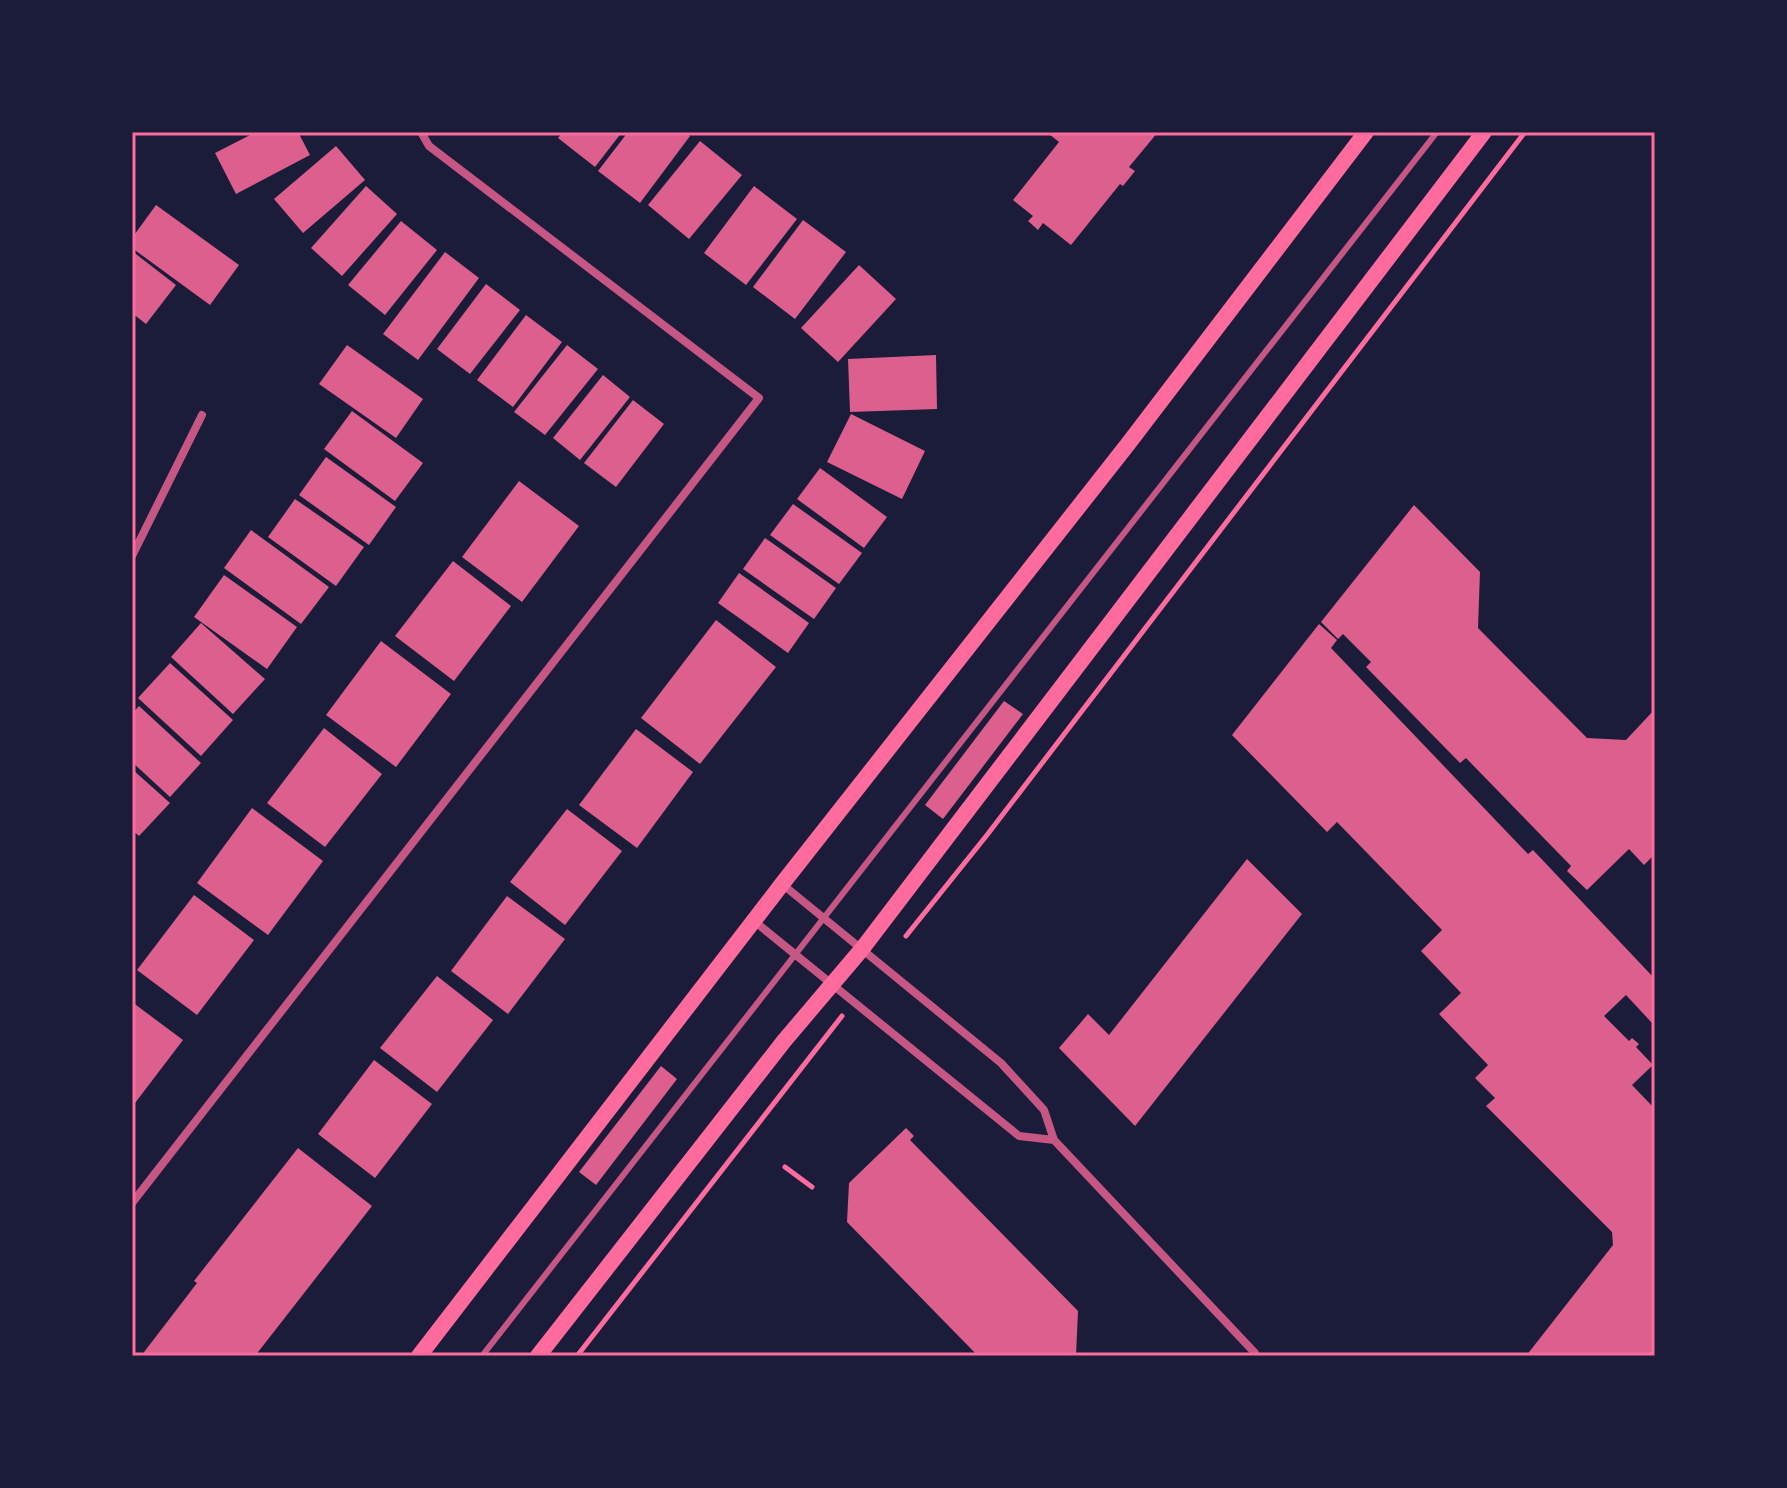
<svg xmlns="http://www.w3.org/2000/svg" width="1787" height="1488" font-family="Montserrat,sans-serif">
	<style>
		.building { fill: #dd5f8e }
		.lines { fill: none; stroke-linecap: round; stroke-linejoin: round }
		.path { stroke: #ff6b9d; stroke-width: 5 }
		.service { stroke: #c65784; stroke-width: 6 }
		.minor { stroke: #c65784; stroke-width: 8 }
		.secondary { stroke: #ff6b9d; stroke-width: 16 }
		.neatline { fill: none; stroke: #ff6b9d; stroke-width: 3 }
	</style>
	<rect width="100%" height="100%" fill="#1b1b3a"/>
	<path class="building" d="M256,132H298L310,155L236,194L215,153Z
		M563,132H622L595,167L558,138Z
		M628,132H684L690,136L640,203L598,171Z
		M1051,132H1158L1129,167L1135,171L1123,186L1120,184L1071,245L1043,223L1038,230L1028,221L1033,216L1013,200L1059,142L1049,134Z
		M700,141L742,175L689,239L648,205Z
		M336,146L365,180L303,233L274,199Z
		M366,186L397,214L342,276L311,248Z
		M754,186L797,219L746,285L704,253Z
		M156,205L239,265L210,305L132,248V238Z
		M803,220L846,252L795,319L753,287Z
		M401,221L437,250L385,315L348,285Z
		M132,251L176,285L146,324L132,313Z
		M445,252L479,278L418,360L383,334Z
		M859,265L896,299L838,362L801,328Z
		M486,284L520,310L470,374L437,349Z
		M526,315L562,342L513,407L477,380Z
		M347,345L423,399L396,438L319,384Z
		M567,345L598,369L545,435L514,412Z
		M936,355L937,409L850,412L848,359Z
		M603,375L630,397L580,460L553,438Z
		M633,400L664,424L616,487L584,463Z
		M352,411L423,463L395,501L324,449Z
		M851,414L925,451L902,499L827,462Z
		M326,457L396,507L369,545L299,495Z
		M820,468L887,517L864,548L797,499Z
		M519,481L579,526L522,602L462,557Z
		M295,499L364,547L336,586L268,537Z
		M793,504L862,553L839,584L770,535Z
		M1414,505L1480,572L1478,628L1587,738L1626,740L1655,709V854L1644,865L1629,849L1587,890L1567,871L1571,866L1466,758L1460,763L1366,667L1371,662L1343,634L1338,639L1321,622Z
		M251,530L329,587L301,624L224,568Z
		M765,538L836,588L814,619L743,569Z
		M453,561L511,606L454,681L395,636Z
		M739,573L809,623L788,653L718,603Z
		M224,575L297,627L267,669L194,617Z
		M716,620L776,667L700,764L641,718Z
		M201,623L265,679L233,714L171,657Z
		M1319,624L1337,640L1331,648L1528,854L1533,850L1655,979V1020L1652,1023L1626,995L1604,1016L1629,1041L1632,1038L1639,1044L1636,1047L1653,1065L1632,1085L1655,1109V1356H1526L1613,1245L1612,1232L1486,1106L1495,1098L1475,1078L1488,1065L1439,1014L1461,993L1421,951L1442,930L1337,822L1327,832L1232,735Z
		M381,641L451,694L396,767L326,715Z
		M170,663L233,720L201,756L138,698Z
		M1004,701L1023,714L943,819L925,805Z
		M139,706L201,763L170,797L132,762V714Z
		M324,728L382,774L325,847L267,803Z
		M636,729L693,772L637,848L579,805Z
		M132,769L170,803L139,836L132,830Z
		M252,808L323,861L268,935L197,883Z
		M567,809L622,851L565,925L510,882Z
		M1247,859L1302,914L1135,1126L1059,1048L1088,1014L1109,1035Z
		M194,895L254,940L197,1015L137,970Z
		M507,896L565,939L508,1014L451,971Z
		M437,976L493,1020L437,1092L380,1048Z
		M132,1002L183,1040L132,1107Z
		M374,1060L432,1104L375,1178L318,1134Z
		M661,1066L677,1079L596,1185L579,1172Z
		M906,1128L914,1136L910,1140L1078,1311L1076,1356H978L847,1222L849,1183Z
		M298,1148L372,1206L255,1356H141L197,1283L194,1281Z"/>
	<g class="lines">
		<path class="path" d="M906,936L987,835L1525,132
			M785,1167L812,1187
			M577,1356L842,1016"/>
		<path class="service" d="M482,1356L1437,132"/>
		<path class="minor" d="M132,556L202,415
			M782,884L1001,1063L1044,1110L1054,1140L1255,1353
			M754,921L1019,1136L1054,1140
			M132,1203L759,398L429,146L421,132"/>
		<path class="secondary" d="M419,1356L782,884L1128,444L1366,132
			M538,1356L784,1041L862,949L1484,132"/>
	</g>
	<rect width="1787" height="1488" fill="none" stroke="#1b1b3a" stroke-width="268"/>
	<rect x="134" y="134" width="1519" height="1220" class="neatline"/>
</svg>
